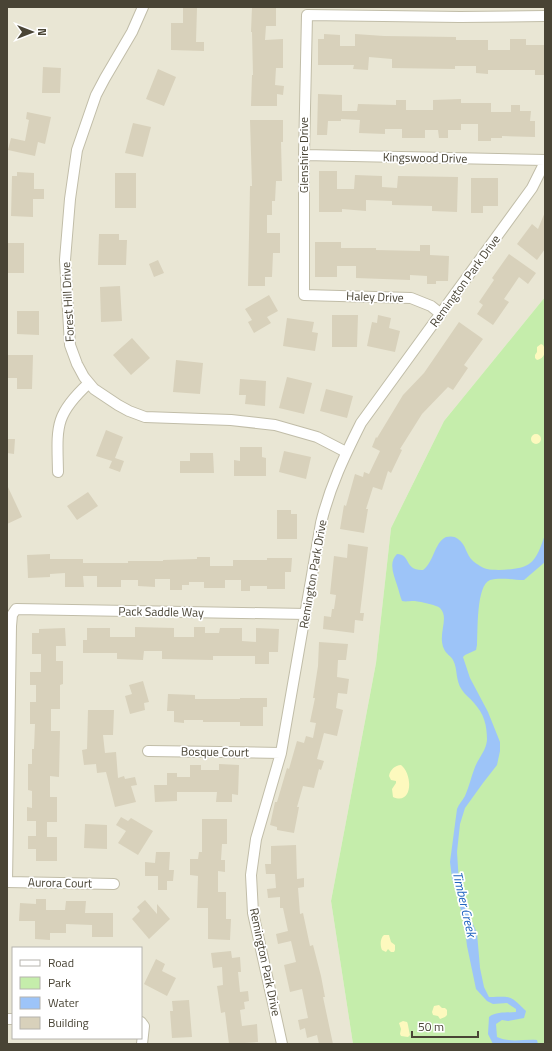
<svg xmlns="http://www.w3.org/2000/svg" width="552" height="1051" font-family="'Titillium Web',sans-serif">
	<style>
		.residential { fill: #e9e6d4; fill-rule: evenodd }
		.green { fill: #c5edab }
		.sand { fill: #fdf9be }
		.water { fill: #9dc4f8 }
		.building { fill: #d8d1bb }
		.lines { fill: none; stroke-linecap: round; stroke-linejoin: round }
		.minor-casing { stroke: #c1bda8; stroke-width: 12 }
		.minor { stroke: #fff; stroke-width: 10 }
		.labels { text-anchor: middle; stroke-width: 3.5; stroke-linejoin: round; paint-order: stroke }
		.street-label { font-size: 12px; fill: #494435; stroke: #fff }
		.water-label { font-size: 13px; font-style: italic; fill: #2265c0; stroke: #fff }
	</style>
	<rect width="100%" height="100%" fill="#f5f3e6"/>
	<path class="residential" d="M7,7H545V297L444,421L391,528L376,663L331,901L353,1044H7ZM13,948H141V1038H13Z"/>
	<path class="green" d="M545,297V1044H353L331,901L376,663L391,528L444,421Z"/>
	<path class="sand" d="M541,344L543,345C547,351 544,359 537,360L535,358V355L537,352V347Z
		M531 439a5 5 0 1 1 10 0a5 5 0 1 1-10 0Z
		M401,765C413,774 413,806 393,797L392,789L396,783V781L391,780L389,776C390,770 395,765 401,765Z
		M384,935H389L391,942L395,945V950L394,952H391L388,949L386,952L382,950C380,946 380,938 384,935Z
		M439,1005L442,1008H445L447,1010V1015L445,1017L440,1019L438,1016L433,1015L432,1012L434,1006Z
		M403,1021L407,1022C408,1023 409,1032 410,1035L408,1037L401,1036L400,1034L401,1029L399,1023Z"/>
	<path class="water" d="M545,535V562L524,580C514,580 500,577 490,580C476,585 478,632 477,645L476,650L465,655L463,657L470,678L488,712L500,742V751L497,765L483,783L465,808L460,824L457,852L459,883L467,911L477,933L480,968L484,987L489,997C512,997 509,994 526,1011L524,1018L508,1021L502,1020L496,1024L497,1037C510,1043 523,1039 537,1040L538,1044H493L488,1034L489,1017C497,1011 507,1013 516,1012V1009L507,1003L493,1004L487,1001L476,989L467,946L464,921L452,878L450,862L457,809C459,804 462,801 465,796C469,787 471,777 475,767C479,757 486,751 487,740C487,725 484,714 474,703C470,698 465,695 462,690C455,680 458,669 453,660C451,656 446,654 444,649C437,634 450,618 440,608C437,605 418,601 414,601C409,601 406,602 402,601C400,596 399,591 397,585C394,575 388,563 397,554C411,554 404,571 423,570C434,562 434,543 446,537C450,536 455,536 458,539C466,544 466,555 473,561C477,564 482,568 487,569C496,571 521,570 529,564C538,558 541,545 545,535Z"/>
	<path class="building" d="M183,7L197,8L196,42H204V51L171,50V23H183Z
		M252,7H276V26H266L265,40L283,39V68H276L275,85L284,86L283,95L277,94V106H251L252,75H253L252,32H251Z
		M324,34L340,35V46H355V34L384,36L456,37V40H488V50H510V39H526V45H545V75H535V70H488V74L476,73V66H455V69L392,68V59L369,57L368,70L353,69L354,65H318V39H324Z
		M43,67L61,68L60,93H42Z
		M158,69L176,77L164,106L146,99Z
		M318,94L342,95V111H357L358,104L396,105V100H406V110H433V100L461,99V103H491V112H511V105H520V111H531L530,121H535V137L502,136V138H491V141H478V124H461V130H448V138H439L438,130H425V138H402V129H385V134L359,133L360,120L341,119V121H328L327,135H317Z
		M27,112L51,117L45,144L38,142L35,156L8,150L11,138L25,141L29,120L26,119Z
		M250,120H283V142H281L282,181H276L275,201H272V215H267V233H280V253H273L272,277H265V286H248L250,186H252Z
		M133,123L151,127L143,157L125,153Z
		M319,171H337V189H354L355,175L382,176V187L397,188L398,176L458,177L457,212L432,211V206L392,205V201L366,200V211L342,209V212H319Z
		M17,172L34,173V189H44V199H33V217L11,216L12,176H17Z
		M115,173H136V208H115Z
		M471,178H498V206H483V213H471Z
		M545,212V249L537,260L517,244L532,224L538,229Z
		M99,234H119V240H127L126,265H98Z
		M315,242H341V248H376V250L420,251V245H430V255L449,256L448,281H436V284H427V276L410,275V280L356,278V266H337V277H315Z
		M8,243H24V273H7Z
		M509,254L536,273L528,284L519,277L504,299L509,302L493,325L477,314L483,305L479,302L494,280L492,278Z
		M158,260L164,273L154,277L149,264Z
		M120,286L122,321L101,322L100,287Z
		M269,295L278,311L267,317L271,323L254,333L248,322L252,320L245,309Z
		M17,311H39V335L17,334Z
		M332,315H358L357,347H332Z
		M378,315L391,318L389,328L400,331L395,352L367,346L372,322L377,323Z
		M287,318L314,322L312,332L318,333L315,351L283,346Z
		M459,322L483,339L464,365L468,368L453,390L448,387L422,414L400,449L402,450L391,473L388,471L382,490L373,487L366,509H368L364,533L340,529L344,505L346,506L355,474L363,477L364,472L369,474L380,451L372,447L376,437L377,438L403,395L424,373Z
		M132,338L150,358L131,375L113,355Z
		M7,355H33L32,389H17V378H7Z
		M176,360L203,363L200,394L173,392Z
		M287,377L312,383L304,414L279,408Z
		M240,379L266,381L265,406L245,404L246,395H239Z
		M326,389L353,396L347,418L320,411Z
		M106,430L123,437L115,458L124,461L120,472L109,468L112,461L96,456Z
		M7,439H15L14,454L7,453Z
		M240,447H262V457L266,458V476H234V460L240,461Z
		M284,451L311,457L306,479L279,472Z
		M190,453H213L214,473H180V461H190Z
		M7,485L22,517L7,524Z
		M88,492L98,506L77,520L67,506Z
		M277,510H291V514H297V539H277Z
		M348,544L368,547L360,613H364L363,621L355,620L354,633L323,629L324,616L331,617L332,609H334L336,595L330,594L334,556L347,558Z
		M50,554V559H83V563H128V561H163V560L197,559V557H210V566H233V560H267V558H292L291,572H285V589H267V586H250V591H241V580H225V588H204V582H189V585H182V590H170V579H155V587L138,586V580H121V587H97V576H83L84,587H65V573L50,574V577L28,578L27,555Z
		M135,627L174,628V637H194V627H205V633H219L220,628H242V641L256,642V628L279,629L278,652H269V664H255V656H213V660L162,659V651H144L143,660L117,659V653H83V640H87V628H110V637H135Z
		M65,628L66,646H56V661H63V684L60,685V709H51V731H60L59,777L50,776V797H57V822H47V837H57V861H36V849H28V836H36V821H27V807L32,808V791L28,790V764H32V749H34L35,724H30V702H36V685H30V672H41V654H32V633H39V629Z
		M319,642L348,644L346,660H338L337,677L349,679L347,694L338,693L336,708L343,710L337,736L324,733L317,759L324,761L321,770L319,769L314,788L303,786L297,807H299L294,833L277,830V827L270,825L275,802H277L287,768L289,769L297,741L304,743L306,736L313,738L316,723L310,722L315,698H313L318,666Z
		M143,681L149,702L144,703L145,710L130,714L125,696L132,694L129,685Z
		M168,694L195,695V699H240V698H267V707H263V726H240V722H203V720H184V723L174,722V711H167Z
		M88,710H114L113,735H103L105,753L116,752L118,778L124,776L125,779L135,777L137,785L131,786L136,802L115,807L106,772L97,773L96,764L84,765L82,750L87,749Z
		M219,764L239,765L238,795L232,794V802H216L217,792H177V801L155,802L154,785H167V773H177V777H190V765H201V770H219Z
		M121,817L128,821L131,818L153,831L138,855L118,843L126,831L116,825Z
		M202,819H227V844H222L221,860H225V872L218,871V892H226V919H231L230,940L208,939V908H197L198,876L190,875V859H198L199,852H202Z
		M85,824L107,825V849L84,848Z
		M296,845L297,879L304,878V887L298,888L300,914L303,913L310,946L313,945L321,976L325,997H323L333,1044H319L317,1035L307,1038L305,1028L300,1030L298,1020L308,1018L302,989L290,992L284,965L296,962L291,941L278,944L276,934L288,931L283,908H280V897L268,898L267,889L276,888L275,874H266L265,864H271V846Z
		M156,852H170L169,870H174L173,881H167V890H158V876H145V862L155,863Z
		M36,899H46V910H65L66,901H86L85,913H113V937H92V925L66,924V933H50V940L35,939V921H19L20,903L36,904Z
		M145,900L157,914V904L170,919L149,939L132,919L140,911L137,907Z
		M231,951L232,958L240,957L241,972H238L240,992L248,991L249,1001L244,1002L245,1009L240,1010L242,1026L257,1024L258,1042L229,1044L225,1012L221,1013L217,986L223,985L222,967L213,968L211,953Z
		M156,959L165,964L162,971L176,978L167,996L144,984Z
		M189,1000L192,1037L172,1038L170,1011H173L172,1001Z"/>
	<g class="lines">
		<g class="minor-casing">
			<path id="minor" d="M143,7L132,32L105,78L96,95L77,150L70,199L65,260L70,345L77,364L84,377L94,389L118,405L129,411L145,417L231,420L275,425L317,437L346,452
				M304,155L545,160
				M441,314L431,306L411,298L304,295V155L307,15L460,17L545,16
				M58,472C57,427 54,415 89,383
				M148,751L281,753
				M7,882L11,626L12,615L16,609L306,614
				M7,882L114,884
				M7,1019H13
				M141,1022L144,1026L142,1044
				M282,1044L253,913L251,875L256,839L281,753L321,523C330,486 344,457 361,423L532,188L545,162"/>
		</g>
		<use href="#minor" class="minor"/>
	</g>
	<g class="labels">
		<g class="street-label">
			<text transform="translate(304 155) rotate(-90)" y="4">Glenshire Drive</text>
			<text transform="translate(425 158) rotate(1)" y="4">Kingswood Drive</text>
			<text transform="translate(465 281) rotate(-54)" y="4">Remington Park Drive</text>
			<text transform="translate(375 297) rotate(2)" y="4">Haley Drive</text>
			<text transform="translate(68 302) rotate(-93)" y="4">Forest Hill Drive</text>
			<text transform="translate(313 574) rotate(-80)" y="4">Remington Park Drive</text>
			<text transform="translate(161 612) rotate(1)" y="4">Pack Saddle Way</text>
			<text transform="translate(215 752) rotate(1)" y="4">Bosque Court</text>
			<text transform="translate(60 883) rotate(1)" y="4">Aurora Court</text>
			<text transform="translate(265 962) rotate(78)" y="4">Remington Park Drive</text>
		</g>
		<g class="water-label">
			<text transform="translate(465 904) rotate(77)" y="5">Timber Creek</text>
		</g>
	</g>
	<rect width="552" height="1051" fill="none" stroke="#494435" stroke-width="16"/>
	<rect x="12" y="947" width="130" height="92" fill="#ffffff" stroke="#b6b4ae"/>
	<rect x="20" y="960" width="20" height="6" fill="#ffffff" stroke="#b6b4ae"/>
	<text x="48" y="967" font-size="12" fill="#494435">Road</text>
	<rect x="20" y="977" width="20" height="12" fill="#c5edab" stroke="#b6b4ae"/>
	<text x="48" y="987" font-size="12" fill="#494435">Park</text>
	<rect x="20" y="997" width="20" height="12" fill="#9dc4f8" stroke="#b6b4ae"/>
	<text x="48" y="1007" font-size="12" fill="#494435">Water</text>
	<rect x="20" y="1017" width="20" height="12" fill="#d8d1bb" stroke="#b6b4ae"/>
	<text x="48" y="1027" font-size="12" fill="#494435">Building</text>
	<g transform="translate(32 32) rotate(90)" stroke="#ffffff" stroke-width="3" paint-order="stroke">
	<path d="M0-3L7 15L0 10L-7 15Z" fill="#494435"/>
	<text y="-6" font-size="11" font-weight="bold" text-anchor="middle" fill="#494435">N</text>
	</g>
	<path d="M412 1031v6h66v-6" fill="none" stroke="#494435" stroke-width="2"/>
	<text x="418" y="1031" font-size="12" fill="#494435" stroke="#ffffff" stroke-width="3" paint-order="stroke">50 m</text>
</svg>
